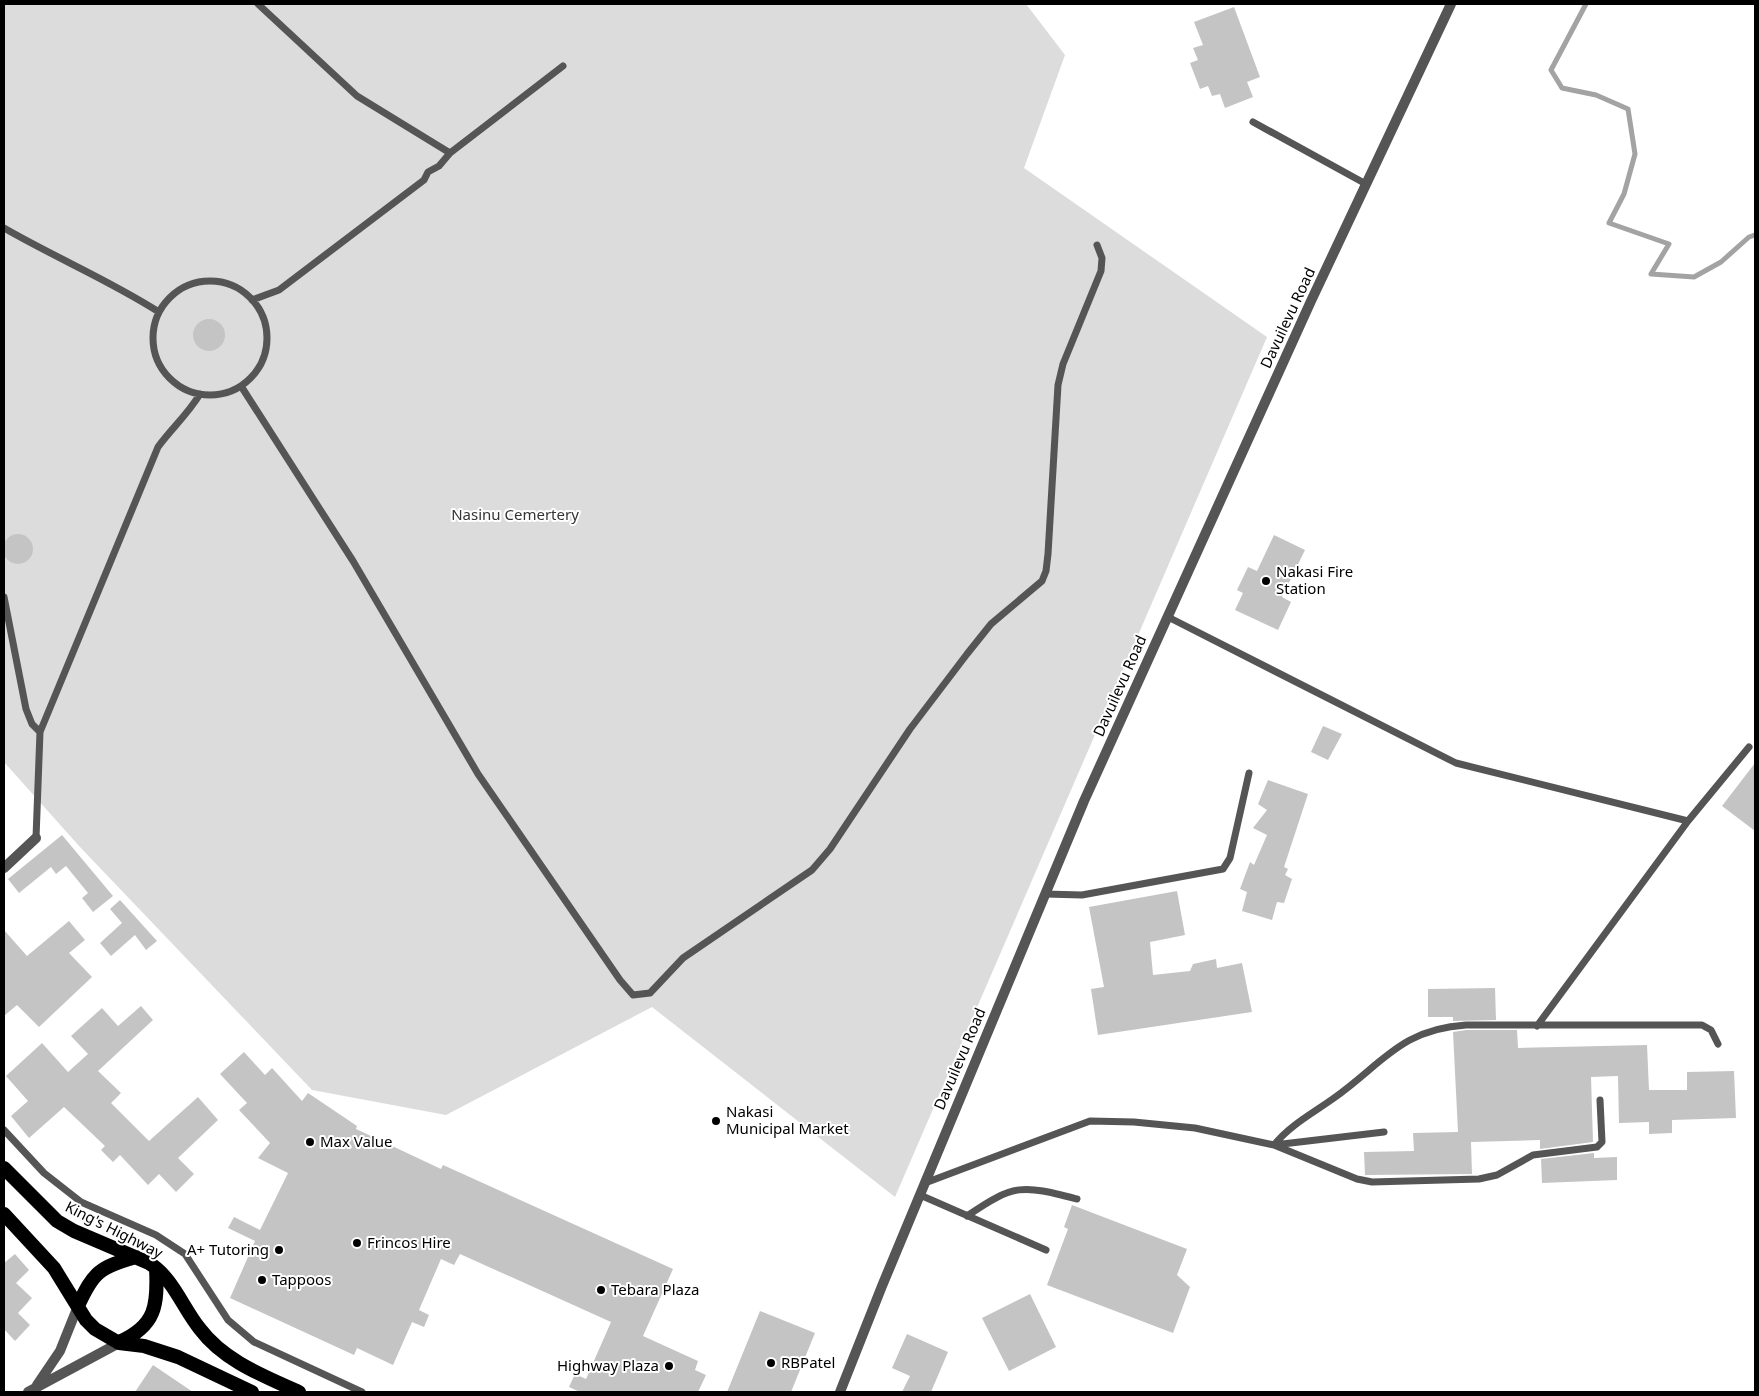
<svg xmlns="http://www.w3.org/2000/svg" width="1759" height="1396" font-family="'Noto Sans',sans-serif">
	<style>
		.green { fill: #dcdcdc }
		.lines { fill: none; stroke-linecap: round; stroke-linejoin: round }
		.stream { stroke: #a3a3a3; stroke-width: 5 }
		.building { fill: #c4c4c4 }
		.service { stroke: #555; stroke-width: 7 }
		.minor { stroke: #555; stroke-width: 10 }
		.tertiary { stroke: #555; stroke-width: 10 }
		.trunk { stroke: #000; stroke-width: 14 }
		.poi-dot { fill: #000; stroke: #fff; stroke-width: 2 }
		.labels { text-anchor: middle; stroke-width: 4; stroke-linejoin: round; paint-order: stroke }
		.street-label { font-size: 15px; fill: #000; stroke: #fff }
		.park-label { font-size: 15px; fill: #333; stroke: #fff }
		.poi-label { font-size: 15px; fill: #000; stroke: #fff; text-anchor: start }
	</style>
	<rect width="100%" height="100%" fill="#fff"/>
	<path class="green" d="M4,4H1026L1065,55L1024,168L1267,337L895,1197L652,1007L446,1115L312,1090L80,847L4,762Z"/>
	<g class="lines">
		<path class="stream" d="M1586,4L1551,70L1562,88L1596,95L1628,109L1635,154L1624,194L1609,223L1669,244L1651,274L1694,277L1721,262L1749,237L1755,235"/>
	</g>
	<path class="building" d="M1234,7L1260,77L1247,82L1253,97L1225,108L1220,94L1212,96L1208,86L1200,89L1190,63L1198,60L1193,48L1203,45L1194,22Z
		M193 335a16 16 0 1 1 32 0a16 16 0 1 1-32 0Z
		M3 549a15 15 0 1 1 30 0a15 15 0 1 1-30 0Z
		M1274,535L1305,550L1282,597L1291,602L1278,630L1235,610L1243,593L1237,590L1248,567L1257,571Z
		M1323,726L1342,734L1328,760L1311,752Z
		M1755,763V831L1722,806Z
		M1268,780L1308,794L1284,867L1288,869L1285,875L1292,879L1284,903L1277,902L1272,920L1242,911L1247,892L1240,889L1250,862L1254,865L1267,835L1253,828L1267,810L1258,804Z
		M62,835L113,896L93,912L82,898L88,893L66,866L56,874L51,867L19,893L8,879Z
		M1177,891L1185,935L1150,942L1153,975L1190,971L1193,964L1216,959L1217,968L1242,963L1252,1012L1098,1035L1091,989L1104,987L1089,907Z
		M120,900L157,941L146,950L135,935L111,956L100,943L122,923L110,909Z
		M69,921L85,940L69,953L92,977L39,1027L17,1005L4,1016V930L27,956Z
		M1495,988L1496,1020L1453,1021V1017H1428V989Z
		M141,1006L153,1020L98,1071L121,1093L111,1103L149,1141L198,1097L218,1120L178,1158L194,1174L176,1192L159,1174L148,1185L120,1155L113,1162L101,1150L105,1146L64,1107L29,1138L11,1116L28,1101L6,1076L42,1043L68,1072L88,1054L71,1036L102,1008L118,1026Z
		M1466,1030H1517L1518,1048L1647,1045L1649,1090H1687V1072L1734,1071L1736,1118L1672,1120V1133L1649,1134V1122L1619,1123L1618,1076L1591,1077L1593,1142L1540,1149V1140L1471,1142L1472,1174L1365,1175L1364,1152L1414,1151L1413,1133L1458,1132L1453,1032Z
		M244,1052L265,1075L272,1068L302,1101L308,1093L357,1126L356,1129L441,1169L443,1165L673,1269L643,1336L698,1361L695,1370L706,1375L698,1392H580L569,1387L575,1374L586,1379L611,1322L460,1254L454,1265L441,1259L419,1310L429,1315L424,1327L412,1322L393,1365L357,1348L354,1355L230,1298L255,1241L228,1228L234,1217L260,1230L288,1173L258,1158L270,1143L239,1110L247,1103L220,1074Z
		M1594,1153V1158L1617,1157V1180L1542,1183L1541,1159Z
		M1072,1205L1187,1249L1177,1275L1190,1287L1173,1333L1047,1285L1068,1229L1064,1227Z
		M15,1254L29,1270L16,1283L32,1298L18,1313L30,1325L15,1341L4,1329V1263Z
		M1030,1294L1056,1347L1009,1371L982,1318Z
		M760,1311L815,1333L791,1392H727Z
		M907,1334L948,1352L931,1392H902L910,1376L892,1368Z
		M153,1365L193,1392H135Z"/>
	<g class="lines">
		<path class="service" d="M258,4L357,96L450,153
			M1253,122L1366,184
			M4,228C56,258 109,280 159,312
			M153 338a57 57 0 1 1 114 0a57 57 0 1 1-114 0Z
			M252,300L279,290L424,180L428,172L439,166L450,153L563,66
			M241,386L353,561L478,774L620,980L633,995L650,993L683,958L812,870L830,849L910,729L967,654L991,624L1042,581L1046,571L1048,554L1058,385L1063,364L1101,271L1102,258L1097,245
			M4,597L26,709L32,724L40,732
			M1168,617L1456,763L1688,821L1749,747
			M36,838L40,732L158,447C171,429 188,414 200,394
			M1045,894L1082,895L1223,869L1230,858L1249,773
			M1537,1026L1688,821
			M1600,1100L1602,1142L1597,1147L1533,1155L1497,1175L1479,1179L1372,1182L1357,1179L1274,1145C1290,1125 1313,1113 1334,1098C1382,1064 1401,1029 1466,1025H1702L1711,1030L1718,1044
			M4,1130L44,1173L81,1202L156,1235L185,1254L228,1320L254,1342L362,1392
			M925,1183L1090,1121L1134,1122L1195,1128L1274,1145L1384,1132
			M920,1195L1046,1250
			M967,1216C1015,1183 1022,1185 1077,1199"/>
		<path class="minor" d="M4,868L36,838"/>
		<path class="tertiary" d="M37,1385L60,1351L78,1306
			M28,1392L119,1343
			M840,1392L882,1286L1084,801L1311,301L1451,4"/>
		<path class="trunk" d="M4,1168L57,1221L74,1231L149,1263C174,1279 182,1307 200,1329C224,1361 264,1376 299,1392
			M4,1214L54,1268L86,1320L95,1329L119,1343L144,1346L178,1357L252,1392
			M78,1306C93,1272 100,1267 136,1257
			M119,1342C156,1326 158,1305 156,1268"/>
	</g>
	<g class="poi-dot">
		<circle cx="1266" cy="581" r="5"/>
		<circle cx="716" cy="1121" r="5"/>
		<circle cx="310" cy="1142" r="5"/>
		<circle cx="357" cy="1243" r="5"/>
		<circle cx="279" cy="1250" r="5"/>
		<circle cx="262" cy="1280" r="5"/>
		<circle cx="601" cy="1290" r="5"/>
		<circle cx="771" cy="1363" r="5"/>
		<circle cx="669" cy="1366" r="5"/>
	</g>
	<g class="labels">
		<g class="street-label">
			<text transform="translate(1288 318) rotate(-65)" y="5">Davuilevu Road</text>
			<text transform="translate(1120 686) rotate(-66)" y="5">Davuilevu Road</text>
			<text transform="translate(960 1059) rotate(-67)" y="5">Davuilevu Road</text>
			<text transform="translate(114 1230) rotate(27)" y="5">King's Highway</text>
		</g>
		<g class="park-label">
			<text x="515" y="520">Nasinu Cemertery</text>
		</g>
		<g class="poi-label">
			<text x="1276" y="577">Nakasi Fire<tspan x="1276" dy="17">Station</tspan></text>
			<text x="726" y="1117">Nakasi<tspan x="726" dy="17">Municipal Market</tspan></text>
			<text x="320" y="1147">Max Value</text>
			<text x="367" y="1248">Frincos Hire</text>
			<text x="269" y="1255" text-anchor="end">A+ Tutoring</text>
			<text x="272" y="1285">Tappoos</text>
			<text x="611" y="1295">Tebara Plaza</text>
			<text x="781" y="1368">RBPatel</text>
			<text x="659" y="1371" text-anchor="end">Highway Plaza</text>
		</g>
	</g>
	<rect width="1759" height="1396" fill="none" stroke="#000000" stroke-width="10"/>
</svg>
